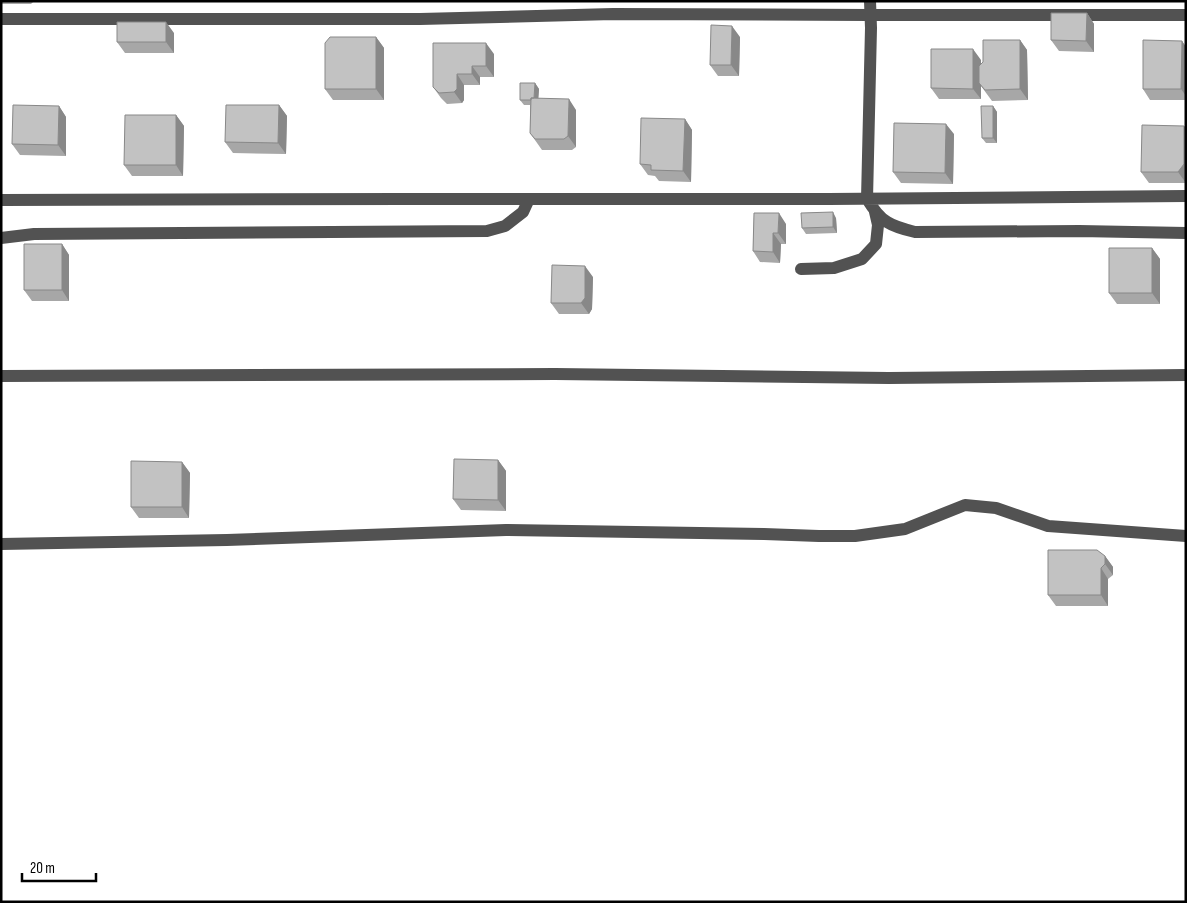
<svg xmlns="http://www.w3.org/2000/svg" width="1187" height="903" font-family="'Sofia Sans Condensed',sans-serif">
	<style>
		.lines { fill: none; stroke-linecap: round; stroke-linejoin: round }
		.minor { stroke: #525252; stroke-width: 12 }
		.wall { fill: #a7a7a7 }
		.shaded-wall { fill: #888 }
		.building { fill: #c2c2c2; stroke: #888 }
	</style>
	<rect width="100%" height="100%" fill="#fff"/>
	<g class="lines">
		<path class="minor" d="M870,1L871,28L867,199C881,222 890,226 915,232L1079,231L1186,233
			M1,19H420L613,14L870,15H1186
			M1,200L403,199H829L1186,196
			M1,238L34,234L487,231L505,226L523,212L529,199
			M801,269L834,268L862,259L876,244L878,225L875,212
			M1,376L555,374L889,378L1186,375
			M1,544L227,540L506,530L764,534L819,536H855L905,529L965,505L996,508L1048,526L1186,536"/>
	</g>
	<path class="wall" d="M1,1H34L31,4H1Z
		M1087,13L1094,24V52L1059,51L1051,40Z
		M174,33V53H125L117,42Z
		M376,37L384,48V100H333L325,89Z
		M740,37L739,76H718L710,65Z
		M1020,40L1027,50L1028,100L992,101L981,86V99H939L931,88L981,60V64Z
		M1182,41L1186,47V100H1150L1143,89Z
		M494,54V77H480V85H464V100L462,103L447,104L441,98L433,87Z
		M535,83L539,89L538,98L576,110V147L572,150H542L530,133V105H524L520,100Z
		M279,105L287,116L286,154L233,153L225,142Z
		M59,106L66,117V156L20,155L12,144Z
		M993,106L997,112V143H986L982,138Z
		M176,115L184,126L183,176H132L124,165Z
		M685,119L692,130L691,182L659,181L655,176L648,175L640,164Z
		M1186,128V183H1149L1141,172Z
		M954,134L953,184L901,183L893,172Z
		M754,213L786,224V244H781L780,263L760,262L753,251Z
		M836,218L837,233L806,234L802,228Z
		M62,244L69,255V301H32L24,290Z
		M1152,248L1160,259V304H1117L1109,293Z
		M593,277L592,309L589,314H559L551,303Z
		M498,460L506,471V511L461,510L453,499Z
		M182,462L190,473L189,518H139L131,507Z
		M1105,556L1113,567V575L1108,579V606H1056L1048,595Z"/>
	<path class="shaded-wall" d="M1087,13L1094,24V52L1086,41Z
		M166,22L174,33V53L166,42Z
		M732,26L740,37L739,76L731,65Z
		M376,37L384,48V100L376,89Z
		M1020,40L1027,50L1028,100L1020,89Z
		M1182,41L1186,47V96L1181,89Z
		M486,43L494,54V77L486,66Z
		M973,49L981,60V86L979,83L981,86V99L973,89Z
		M472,66L480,77V85L472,74Z
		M457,74L464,85V100L462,103L454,92Z
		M535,83L539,89L538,105L534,100Z
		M569,99L576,110V147L568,136Z
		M279,105L287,116L286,154L278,143Z
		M59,106L66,117V156L58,145Z
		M993,106L997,112V143L993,138Z
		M176,115L184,126L183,176L176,165Z
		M685,119L692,130L691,182L683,171Z
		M946,124L954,134L953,184L945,173Z
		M1184,126L1186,128V183L1178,172Z
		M833,212L836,218L837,233L833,227Z
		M779,213L786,224V244L778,233Z
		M773,233L781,244L780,263L773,252Z
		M62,244L69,255V301L62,290Z
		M1152,248L1160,259V304L1152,293Z
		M585,266L593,277L592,309L589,314L581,303Z
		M498,460L506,471V511L498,500Z
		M182,462L190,473L189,518L182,507Z
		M1105,556L1113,567V575L1105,564Z
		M1101,568L1108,579V606L1101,595Z"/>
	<path class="building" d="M1051,13H1087L1086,41L1051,40Z
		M117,22H166V42H117Z
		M711,25L732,26L731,65H710Z
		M330,37H376V89H325V43Z
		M983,40H1020V89L985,90L979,83V66L983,62Z
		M1143,40L1182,41L1181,89H1143Z
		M433,43H486V66H472V74H457V89L454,92L439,93L433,87Z
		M931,49H973V89L931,88Z
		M520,83H535L534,98H531V100H520Z
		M531,98L569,99L568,136L564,139H535L530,133Z
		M13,105L59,106L58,145L12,144Z
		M226,105H279L278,143L225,142Z
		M981,106H993V138H982Z
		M125,115H176V165H124Z
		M641,118L685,119L683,171L651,170V165L640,164Z
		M894,123L946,124L945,173L893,172Z
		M1142,125L1184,126V164L1178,172H1141Z
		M833,212V227L802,228L801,213Z
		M754,213H779L778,233H773V252L753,251Z
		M24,244H62V290H24Z
		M1109,248H1152V293H1109Z
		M552,265L585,266V298L581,303H551Z
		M454,459L498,460V500L453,499Z
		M131,461L182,462V507H131Z
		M1048,550H1097L1105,556V564L1101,568V595H1048Z"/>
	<rect width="1187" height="903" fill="none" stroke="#000000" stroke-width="5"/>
	<path d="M22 873v8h74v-8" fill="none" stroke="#000000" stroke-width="2.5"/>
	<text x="30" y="873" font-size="15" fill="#000000" stroke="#ffffff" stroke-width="4" paint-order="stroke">20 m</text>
</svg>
